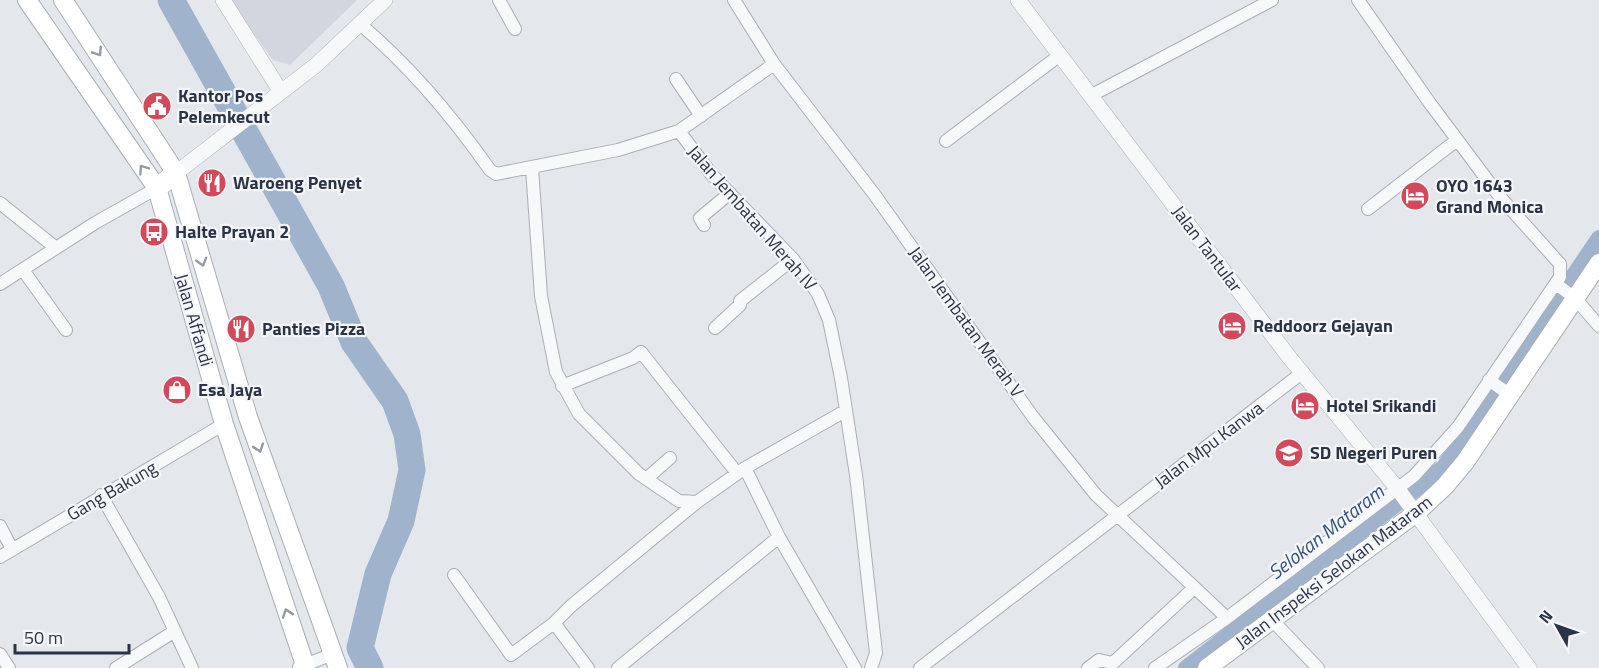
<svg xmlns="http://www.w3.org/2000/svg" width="1599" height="668" font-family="'Titillium Web',sans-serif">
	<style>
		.built { fill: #d2d6de }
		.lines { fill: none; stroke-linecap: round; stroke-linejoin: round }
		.canal { stroke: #9fb4cc; stroke-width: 16 }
		.river { stroke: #9fb4cc; stroke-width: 27 }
		.minor-casing { stroke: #a9aeb7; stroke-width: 14 }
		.tertiary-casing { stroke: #a9aeb7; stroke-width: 16 }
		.secondary-casing { stroke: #a9aeb7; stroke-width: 20 }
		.primary-casing { stroke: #a3abb8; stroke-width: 21 }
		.minor { stroke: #f7f8fa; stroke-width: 12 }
		.tertiary { stroke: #f7f8fa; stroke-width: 15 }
		.secondary { stroke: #fff; stroke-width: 18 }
		.primary { stroke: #fff; stroke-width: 20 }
		.oneway { stroke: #959aa2 }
		.labels { text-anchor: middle; stroke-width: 4.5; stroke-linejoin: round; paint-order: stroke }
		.poi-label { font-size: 18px; font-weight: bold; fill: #2b3445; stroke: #f4f6f9; text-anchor: start }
		.street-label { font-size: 18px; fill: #2b3445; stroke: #f4f6f9 }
		.water-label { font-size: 20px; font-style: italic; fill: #34527a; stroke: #f4f6f9 }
	</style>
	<rect width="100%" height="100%" fill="#e4e7ec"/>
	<path class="built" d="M230,0H357L290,65L273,60Z"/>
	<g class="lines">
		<path class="canal" d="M1186,668L1444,467L1599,238"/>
		<path class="river" d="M171,0L331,286L354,342L395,401L407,434L412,470L401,521L378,574L360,648L370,668"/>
		<g class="minor-casing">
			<path id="minor" d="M499,0L515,29
				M734,0L774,64L874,194L1033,417L1096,495L1227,618
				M360,24C411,67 452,116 490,170L496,174L618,150L679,131L774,64
				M676,79L701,116
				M1092,95L1272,0
				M679,131L712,175L793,259L818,294L829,320L841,378L856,475L876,653L871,668
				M946,141L1060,55
				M532,168L541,296L556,372L579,414L639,474L679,501L697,502L745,468L845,411
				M0,203L56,248
				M1368,209L1457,140
				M704,225L700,218L730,193
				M23,270L66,330
				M0,284L95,223L157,188
				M1556,284L1575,298L1599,326
				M715,328L740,305V301L793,259
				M1489,380L1510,395
				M562,386L633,358L641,352L737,473
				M745,468L779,537L855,668
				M646,479L670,458
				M101,495L159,597L192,668
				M0,526L12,549
				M0,557L224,424
				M454,575L511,655L554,623
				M1271,619L1318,668
				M0,654L9,668
				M299,667L333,654
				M116,668L175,631
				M588,668L554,623L571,606L697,502
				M618,668L779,537
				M920,668L1303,372
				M1088,668L1099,660L1113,663L1194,588
				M1155,668L1227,618L1414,476L1458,427L1560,277V264L1500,197L1429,102L1358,0"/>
		</g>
		<g class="tertiary-casing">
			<path id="tertiary" d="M223,0L281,92L316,65L385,0
				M1018,0L1289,357L1397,488L1529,668
				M176,173L281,92"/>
		</g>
		<g class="secondary-casing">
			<path id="secondary" d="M27,0L157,188L224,424L306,668
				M63,0L176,173L248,417L338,668
				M1207,668L1416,513L1445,486L1465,462L1599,263"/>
		</g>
		<g class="primary-casing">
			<path id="primary" d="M157,188L176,173"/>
		</g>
		<use href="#minor" class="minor"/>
		<use href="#tertiary" class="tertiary"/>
		<use href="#secondary" class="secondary"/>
		<use href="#primary" class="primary"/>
	</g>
	<defs><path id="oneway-chevron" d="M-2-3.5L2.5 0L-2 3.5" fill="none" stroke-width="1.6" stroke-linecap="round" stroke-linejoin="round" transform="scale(1.5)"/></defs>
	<g class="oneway">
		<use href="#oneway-chevron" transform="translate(98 52) rotate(57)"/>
		<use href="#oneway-chevron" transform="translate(143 169) rotate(-125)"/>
		<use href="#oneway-chevron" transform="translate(202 262) rotate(74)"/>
		<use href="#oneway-chevron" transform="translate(259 448) rotate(71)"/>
		<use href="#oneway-chevron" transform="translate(287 613) rotate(-109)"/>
	</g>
	<defs>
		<g id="civic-disc" transform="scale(1.5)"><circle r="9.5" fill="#d1495b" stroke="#f4f6f9"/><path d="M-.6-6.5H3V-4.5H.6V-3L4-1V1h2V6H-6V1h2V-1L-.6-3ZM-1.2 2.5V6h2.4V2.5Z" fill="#fff"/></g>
		<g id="restaurant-disc" transform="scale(1.5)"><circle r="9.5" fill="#d1495b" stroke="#f4f6f9"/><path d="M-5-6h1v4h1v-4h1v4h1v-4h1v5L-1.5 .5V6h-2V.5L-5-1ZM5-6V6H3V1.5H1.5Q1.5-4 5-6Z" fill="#fff"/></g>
		<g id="hotel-disc" transform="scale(1.5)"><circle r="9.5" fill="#d1495b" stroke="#f4f6f9"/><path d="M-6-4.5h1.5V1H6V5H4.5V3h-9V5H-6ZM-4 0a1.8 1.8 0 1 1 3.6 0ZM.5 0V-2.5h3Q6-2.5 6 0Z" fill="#fff"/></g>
		<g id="bus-disc" transform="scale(1.5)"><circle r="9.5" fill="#d1495b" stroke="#f4f6f9"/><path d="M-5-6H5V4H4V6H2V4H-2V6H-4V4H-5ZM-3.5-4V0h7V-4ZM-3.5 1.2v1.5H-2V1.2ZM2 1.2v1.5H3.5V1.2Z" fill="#fff"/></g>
		<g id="shop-disc" transform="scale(1.5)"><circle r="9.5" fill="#d1495b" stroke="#f4f6f9"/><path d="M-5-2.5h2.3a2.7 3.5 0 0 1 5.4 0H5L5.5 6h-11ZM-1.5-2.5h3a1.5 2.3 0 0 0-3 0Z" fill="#fff"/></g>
		<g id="school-disc" transform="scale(1.5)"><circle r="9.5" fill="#d1495b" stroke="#f4f6f9"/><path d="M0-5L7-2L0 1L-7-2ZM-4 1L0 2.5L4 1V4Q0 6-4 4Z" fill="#fff"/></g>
	</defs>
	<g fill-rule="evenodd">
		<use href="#civic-disc" x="157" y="106"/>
		<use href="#restaurant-disc" x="212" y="183"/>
		<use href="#hotel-disc" x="1415" y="196"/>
		<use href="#bus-disc" x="154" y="232"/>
		<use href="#hotel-disc" x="1232" y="326"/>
		<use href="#restaurant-disc" x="241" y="329"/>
		<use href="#shop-disc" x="177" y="390"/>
		<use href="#hotel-disc" x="1305" y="406"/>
		<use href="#school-disc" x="1289" y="453"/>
	</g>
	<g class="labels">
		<g class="poi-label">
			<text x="178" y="102">Kantor Pos<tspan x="178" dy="21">Pelemkecut</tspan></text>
			<text x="233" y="189">Waroeng Penyet</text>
			<text x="1436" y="192">OYO 1643<tspan x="1436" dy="21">Grand Monica</tspan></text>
			<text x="175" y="238">Halte Prayan 2</text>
			<text x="1253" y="332">Reddoorz Gejayan</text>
			<text x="262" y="335">Panties Pizza</text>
			<text x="198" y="396">Esa Jaya</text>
			<text x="1326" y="412">Hotel Srikandi</text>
			<text x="1310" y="459">SD Negeri Puren</text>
		</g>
		<g class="street-label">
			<text transform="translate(752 218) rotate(49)" y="6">Jalan Jembatan Merah IV</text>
			<text transform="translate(1207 249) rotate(53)" y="6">Jalan Tantular</text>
			<text transform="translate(194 320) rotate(74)" y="6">Jalan Affandi</text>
			<text transform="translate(966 322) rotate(54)" y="6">Jalan Jembatan Merah V</text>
			<text transform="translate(1209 445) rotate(-37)" y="6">Jalan Mpu Kanwa</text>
			<text transform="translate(112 491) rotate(-30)" y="6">Gang Bakung</text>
			<text transform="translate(1334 572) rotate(-37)" y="6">Jalan Inspeksi Selokan Mataram</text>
		</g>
		<g class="water-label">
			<text transform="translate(1326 532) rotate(-38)" y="7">Selokan Mataram</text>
		</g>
	</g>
	<g transform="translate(1557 626) rotate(310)" stroke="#f4f6f9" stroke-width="4.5" paint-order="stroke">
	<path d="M0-4.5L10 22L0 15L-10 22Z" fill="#2b3445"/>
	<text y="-9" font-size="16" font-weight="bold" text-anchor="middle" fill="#2b3445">N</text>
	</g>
	<path d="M15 644v9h114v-9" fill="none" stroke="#2b3445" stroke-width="3"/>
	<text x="24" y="644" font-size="18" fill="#2b3445" stroke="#f4f6f9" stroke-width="4.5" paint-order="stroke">50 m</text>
</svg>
